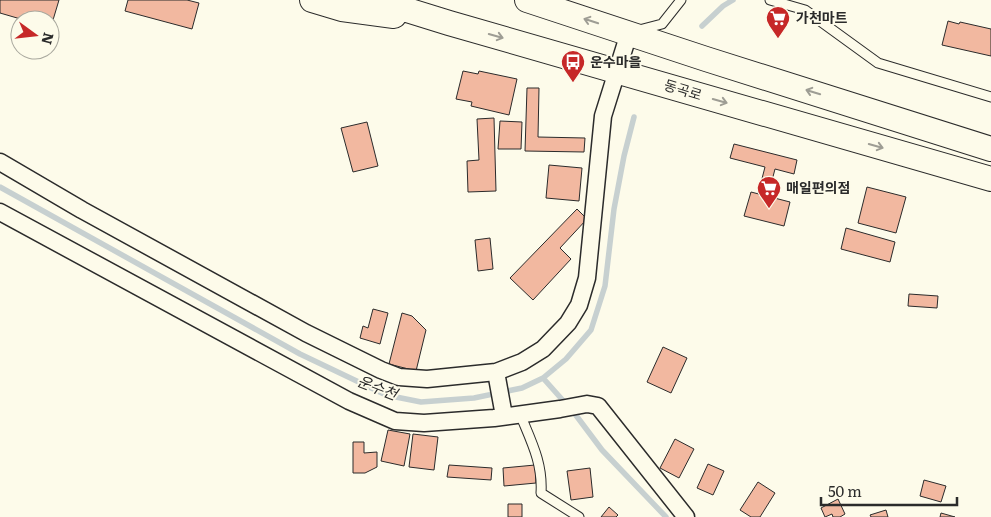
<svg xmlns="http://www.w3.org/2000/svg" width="991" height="517" font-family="Literata,'Noto Sans KR',serif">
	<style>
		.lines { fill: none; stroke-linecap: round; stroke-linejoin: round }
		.stream { stroke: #c7d0d0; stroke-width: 5.5 }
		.building { fill: #f2b8a0; stroke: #2b2b2b }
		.lane-casing { stroke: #2b2b2b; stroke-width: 11 }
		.street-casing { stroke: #2b2b2b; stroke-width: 19 }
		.secondary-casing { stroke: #2b2b2b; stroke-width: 26 }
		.lane { stroke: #fdfbea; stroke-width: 9 }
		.street { stroke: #fdfbea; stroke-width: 16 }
		.secondary { stroke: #fdfbea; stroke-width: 24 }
		.oneway { stroke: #9e9d94 }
		.labels { text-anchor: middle; stroke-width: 4; stroke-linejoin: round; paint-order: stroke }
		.poi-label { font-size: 14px; font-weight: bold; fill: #2b2b2b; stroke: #fdfbea; text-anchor: start }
		.street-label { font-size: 14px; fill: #2b2b2b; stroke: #fdfbea }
		.water-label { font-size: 15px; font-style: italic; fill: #2b2b2b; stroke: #fdfbea }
	</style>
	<rect width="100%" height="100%" fill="#fdfbea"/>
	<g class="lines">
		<path class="stream" d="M702,26L723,6L733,0
			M0,187L300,354L386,395L421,402L474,398L522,388L543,378L566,359L591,330L605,286L614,209L624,156L634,117
			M543,378L575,414L602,450L666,517"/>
	</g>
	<path class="building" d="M0,0H59L50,30V20H24L0,13Z
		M128,0H187L199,3L192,29L125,11Z
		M948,21L959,24L960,22L991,29V56L942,45Z
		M463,71L478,74L479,71L517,79L509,115L471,106L472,102L456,99Z
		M527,88H539L538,137L585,138L584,152L525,151Z
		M494,118L496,191L468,192L467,161L479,160L477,119Z
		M500,121L522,122L521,149H498Z
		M367,122L378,166L353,172L341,128Z
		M734,144L797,160L794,174L775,169L768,196L758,194L765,167L730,158Z
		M549,165L582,168L579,201L546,198Z
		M867,187L906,197L896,233L858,223Z
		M751,192L790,202L784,226L744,216Z
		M577,209L587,219L560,248L571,259L533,300L510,278Z
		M846,228L895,242L890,262L841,249Z
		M490,238L493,269L478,271L475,240Z
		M909,294L938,296L937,308L908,306Z
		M373,309L388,313L380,344L360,338L363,326L368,328Z
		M402,313L412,316L426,330L416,371L389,364Z
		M663,347L687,358L671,393L647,382Z
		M388,430L410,434L404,466L381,461Z
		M413,434L438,437L434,470L409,467Z
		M675,439L694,449L679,478L660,468Z
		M353,442H364V453L377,452V467L365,473H353Z
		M708,464L724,471L713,495L697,488Z
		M449,465L492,468L491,480L447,477Z
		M535,465L536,483L504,486L503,468Z
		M590,468L593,497L571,500L567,471Z
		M924,480L946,486L941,502L920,496Z
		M758,482L775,493L760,517H751L740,510Z
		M838,499L845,514L840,517H833L832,514L825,517L821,508Z
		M508,504H522V517H508Z
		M609,507L618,515L616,517H601Z
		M886,510L888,517H871L870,515Z
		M941,513L955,517H940Z"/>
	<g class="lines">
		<g class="lane-casing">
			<path id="lane" d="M770,0L805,10L878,63L991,97
				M639,30L662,24L681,0
				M520,414C531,441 543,463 541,493L579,517"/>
		</g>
		<g class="street-casing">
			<path id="street" d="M0,162L82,210L306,333L381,370L399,377L427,379L496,372L522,362L543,349L568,323L579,305L587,278L603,116L629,33
				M0,212L349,401L395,421L424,423L494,418L560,409L587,404L598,406L686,517
				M496,372L504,416"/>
		</g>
		<g class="secondary-casing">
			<path id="secondary" d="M312,0L342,9L394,16
				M375,0L449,23L991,179
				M527,0L706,59L991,149"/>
		</g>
		<use href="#lane" class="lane"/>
		<use href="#street" class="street"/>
		<use href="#secondary" class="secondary"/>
	</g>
	<defs><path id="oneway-shaft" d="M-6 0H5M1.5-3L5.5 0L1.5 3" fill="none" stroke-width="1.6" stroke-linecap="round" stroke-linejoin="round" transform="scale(1.25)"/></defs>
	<g class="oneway">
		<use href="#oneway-shaft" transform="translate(591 21) rotate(-162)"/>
		<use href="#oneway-shaft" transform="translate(496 36) rotate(16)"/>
		<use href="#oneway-shaft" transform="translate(813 92) rotate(-163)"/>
		<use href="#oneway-shaft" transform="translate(720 101) rotate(16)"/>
		<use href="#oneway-shaft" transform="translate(876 146) rotate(16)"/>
	</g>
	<defs>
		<g id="supermarket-pin" transform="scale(1.25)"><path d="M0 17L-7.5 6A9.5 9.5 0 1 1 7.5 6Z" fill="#c62828" stroke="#fdfbea"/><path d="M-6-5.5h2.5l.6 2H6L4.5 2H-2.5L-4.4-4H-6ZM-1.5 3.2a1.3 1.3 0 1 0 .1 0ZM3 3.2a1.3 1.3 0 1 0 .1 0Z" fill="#fff"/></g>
		<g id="bus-pin" transform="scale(1.25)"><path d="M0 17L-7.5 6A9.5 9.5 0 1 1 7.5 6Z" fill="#c62828" stroke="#fdfbea"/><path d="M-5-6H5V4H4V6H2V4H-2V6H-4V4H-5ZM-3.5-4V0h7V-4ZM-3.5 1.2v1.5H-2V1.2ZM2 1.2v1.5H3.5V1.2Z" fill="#fff"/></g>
	</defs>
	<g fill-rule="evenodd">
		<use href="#supermarket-pin" x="778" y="18"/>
		<use href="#bus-pin" x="573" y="62"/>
		<use href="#supermarket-pin" x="769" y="188"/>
	</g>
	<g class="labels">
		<g class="poi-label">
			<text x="796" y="23">가천마트</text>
			<text x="590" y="67">운수마을</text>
			<text x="786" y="193">매일편의점</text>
		</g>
		<g class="street-label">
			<text transform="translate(683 90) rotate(17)" y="5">동곡로</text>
		</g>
		<g class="water-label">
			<text transform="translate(377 388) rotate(21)" y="5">운수천</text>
		</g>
	</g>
	<g transform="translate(35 35) rotate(105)"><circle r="24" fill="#fdfbea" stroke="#a9a89e"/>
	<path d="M0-4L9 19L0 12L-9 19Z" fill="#c62828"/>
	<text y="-8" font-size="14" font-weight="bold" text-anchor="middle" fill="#2b2b2b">N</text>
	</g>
	<path d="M821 497v8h136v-8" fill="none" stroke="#2b2b2b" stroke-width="2.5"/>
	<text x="828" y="497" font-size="15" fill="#2b2b2b" stroke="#fdfbea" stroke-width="4" paint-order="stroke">50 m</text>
</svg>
